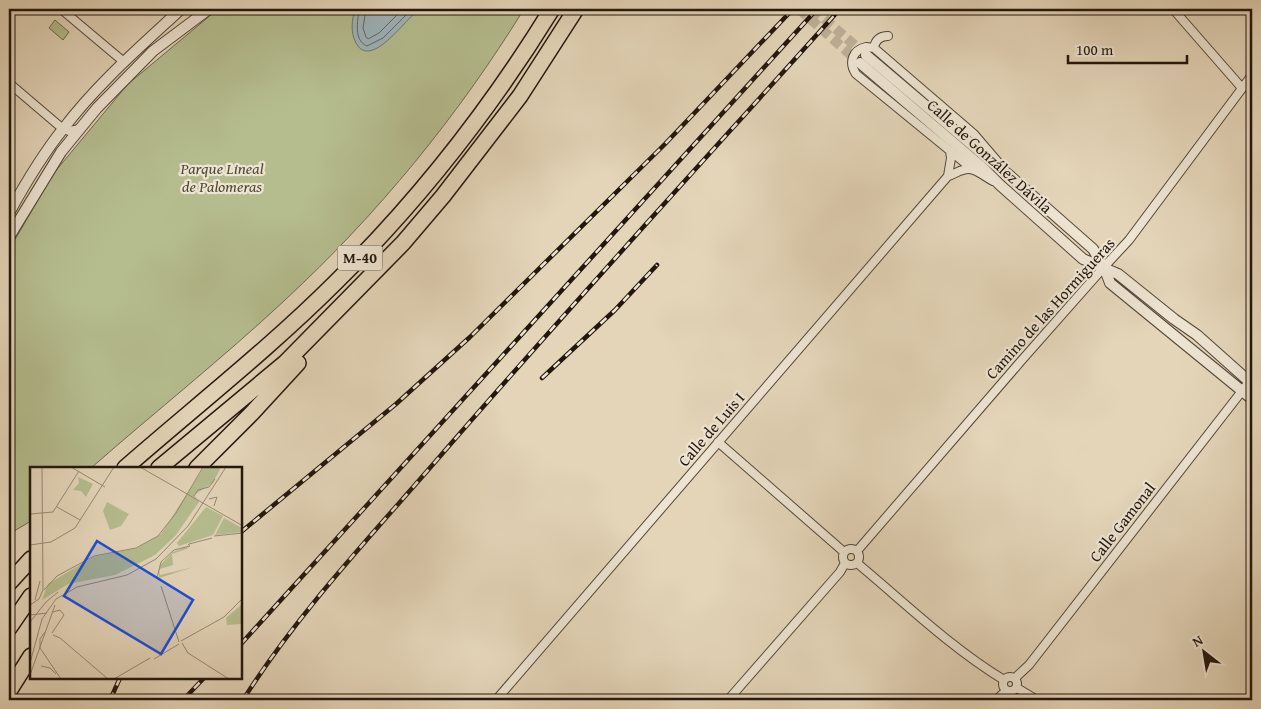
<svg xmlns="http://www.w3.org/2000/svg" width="1261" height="709" font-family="'Gentium Book Plus',serif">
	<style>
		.green { fill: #b5bd8f; stroke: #6c6a4e }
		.water { fill: #9db5bb; stroke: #6c7576 }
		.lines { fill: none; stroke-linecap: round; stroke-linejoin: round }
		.shore { stroke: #606664; stroke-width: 1 }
		.tertiary-tunnel { stroke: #bdaf97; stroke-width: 10; stroke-dasharray: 10 5; stroke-linecap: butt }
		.minor-casing { stroke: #534639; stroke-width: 10 }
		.tertiary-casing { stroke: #534639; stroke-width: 12 }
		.motorway-casing { stroke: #23160e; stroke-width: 18 }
		.minor { stroke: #ede4d2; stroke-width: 8 }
		.tertiary { stroke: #ede4d2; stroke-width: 10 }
		.motorway { stroke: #e4d5b9; stroke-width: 15 }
		.rail-casing { stroke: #23160e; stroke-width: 4.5 }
		.rail { stroke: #ede4d2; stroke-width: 2.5; stroke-dasharray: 8; stroke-linecap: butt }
		.labels { text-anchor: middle; stroke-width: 4.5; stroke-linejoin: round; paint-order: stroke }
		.shield { fill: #ede4d2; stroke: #605449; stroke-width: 1 }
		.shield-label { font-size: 15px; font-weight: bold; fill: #23160e }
		.street-label { font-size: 16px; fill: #23160e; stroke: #ede4d2 }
		.park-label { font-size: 16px; font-style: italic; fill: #4f4835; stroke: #ede4d2 }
		.inset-road { fill: none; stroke: #978975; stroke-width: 1 }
		.view { fill: #1d4ed8; fill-opacity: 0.15; stroke: #1d4ed8; stroke-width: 2.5 }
		.inset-edge { fill: none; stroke: #23160e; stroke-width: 2.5 }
	</style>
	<rect width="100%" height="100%" fill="#e4d5b9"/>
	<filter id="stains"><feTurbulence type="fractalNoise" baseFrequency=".004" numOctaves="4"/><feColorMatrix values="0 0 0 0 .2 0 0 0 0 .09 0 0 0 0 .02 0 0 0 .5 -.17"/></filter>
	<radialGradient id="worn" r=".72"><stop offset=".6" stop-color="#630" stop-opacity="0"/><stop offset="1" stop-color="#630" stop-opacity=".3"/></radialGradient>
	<path class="green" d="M218,9H524C458,116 378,214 285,300C223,358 156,411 91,468H31V521L9,534V250L53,174L128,84Z
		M55,20L69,32L63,40L49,28Z"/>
	<path class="water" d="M355,9H427C422,10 416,11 413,15C402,24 370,69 356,43C350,32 352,20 355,9Z"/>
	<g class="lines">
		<path class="shore" d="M359,9C358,21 353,40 367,46L383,38L412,9
			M366,9L363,28L366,37L368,39L379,33L403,9"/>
		<path class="tertiary-tunnel" d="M799,9L860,63
			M813,9L866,55"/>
		<g class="minor-casing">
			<path id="minor" d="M61,9L124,62
				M1173,9L1242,88
				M874,48C875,40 880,36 888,36
				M9,83L63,129L69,131L80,129
				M971,168L856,74C848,62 853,50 866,47L874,48L974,134L998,162
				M948,176L951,158L950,151
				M718,442L844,552
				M843 557a8 8 0 1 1 16 0a8 8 0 1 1-16 0Z
				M857,551L1021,361L1104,267L1129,240L1252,75
				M857,563C905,603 950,647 1004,680
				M1003 684a7 7 0 1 1 14 0a7 7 0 1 1-14 0Z
				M1015,678L1029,665L1249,382
				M1017,688L1037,700
				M496,700L948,176C954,175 957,171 963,170C974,166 983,176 993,181
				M728,700L840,572L845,563
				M996,700L1006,691"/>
		</g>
		<g class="tertiary-casing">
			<path id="tertiary" d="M866,55L985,156L1009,175L1093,249L1104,267L1110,283L1252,399
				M860,63L982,167L1000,185L1083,259L1118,274L1174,319L1197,335L1252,384
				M9,213C25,184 42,155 63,129C97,84 140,47 181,9
				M9,237L61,152L97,108L153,51L209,9"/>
		</g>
		<g class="motorway-casing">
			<path id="motorway" d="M125,468C196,406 270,348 337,281C420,199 491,108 552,9
				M159,468L285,363L403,243L443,196L520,96L576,9
				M197,468L252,413L298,363
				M9,583L31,559
				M9,628L31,596
				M9,691L31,656"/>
		</g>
		<use href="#minor" class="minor"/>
		<use href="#tertiary" class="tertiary"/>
		<use href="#motorway" class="motorway"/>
		<g class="rail-casing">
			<path id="rail" d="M542,378L615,310L657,265
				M241,532L396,404L470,337L665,144L793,9
				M241,644L817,9
				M110,700L120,678
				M183,700L204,678
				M243,700C299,611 373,534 442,454C572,304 707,157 840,9"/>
		</g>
		<use href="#rail" class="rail"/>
	</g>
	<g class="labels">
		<rect class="shield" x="337.5" y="245.5" width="45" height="25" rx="4"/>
		<g class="shield-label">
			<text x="360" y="263">M-40</text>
		</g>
		<g class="street-label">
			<text transform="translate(990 156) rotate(42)" y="6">Calle de González Dávila</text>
			<text transform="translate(1050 308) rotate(-48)" y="6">Camino de las Hormigueras</text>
			<text transform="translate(711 429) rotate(-49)" y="6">Calle de Luis I</text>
			<text transform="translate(1122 522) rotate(-52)" y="6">Calle Gamonal</text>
		</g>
		<g class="park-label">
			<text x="222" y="174">Parque Lineal<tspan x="222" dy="18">de Palomeras</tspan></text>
		</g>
	</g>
	<g transform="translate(30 467)">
		<rect width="212" height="212" fill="#e4d5b9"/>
		<path d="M174,0H191L183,16L164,28L169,35L146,68L125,88L85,108L38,117L12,133L18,117L63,90L107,81L131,67ZM48,10L63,17L56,30L51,24L43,23L49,16ZM77,35L99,47L91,59L80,63L73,44ZM176,40L193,49L183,68L149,79L147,76ZM194,51L212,61V65L185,68ZM156,80L159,81L142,87L143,98L130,102V108L164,100L129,111L130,98L143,85ZM212,137V157L197,158L196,151Z" fill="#b5bd8f"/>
		<path class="inset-road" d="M41,0L75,20M110,0L213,59M164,29L168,23L179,20L185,12M179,32L187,30L184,39M27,40L50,53M0,47L23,45L49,4M184,69L213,66M159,77L182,71M0,78L21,75L45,61L84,0M127,111L131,95L144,83L160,79L158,77M131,119L149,175M14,123L27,109L64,89L106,81L128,69L146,46L173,0M5,133L10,114M0,138L9,132L13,123L12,0M0,148L17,146M0,155L16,135L28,125M15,165L10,172V181L31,212M22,166L34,148L30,143L23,145M23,168L30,171L78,212M151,174L194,150L213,131M152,176L158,186L199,212M124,192L149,177M0,196L12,152L26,132L47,120L97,108L126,92L158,59L196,0M11,199L20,201L26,207M0,208L25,138M84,212L120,191"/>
		<path class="view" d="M67,74L163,133L131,187L34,129Z"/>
		<rect width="212" height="212" class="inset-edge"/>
	</g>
	<rect width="1261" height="709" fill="none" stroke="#e4d5b9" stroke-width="30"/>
	<rect x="10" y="10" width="1241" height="689" fill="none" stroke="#23160e" stroke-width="2.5"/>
	<rect x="15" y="15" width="1231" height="679" fill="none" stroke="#23160e"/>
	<g transform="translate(1204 652) rotate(329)" stroke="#ede4d2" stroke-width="4" paint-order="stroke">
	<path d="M0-4L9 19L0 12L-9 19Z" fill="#23160e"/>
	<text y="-8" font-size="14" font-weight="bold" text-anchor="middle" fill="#23160e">N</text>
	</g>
	<path d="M1068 55v8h119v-8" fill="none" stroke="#23160e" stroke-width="2.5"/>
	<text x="1076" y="55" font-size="15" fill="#23160e" stroke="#ede4d2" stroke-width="4" paint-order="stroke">100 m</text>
	<rect width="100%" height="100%" filter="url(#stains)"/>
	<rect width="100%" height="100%" fill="url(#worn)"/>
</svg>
